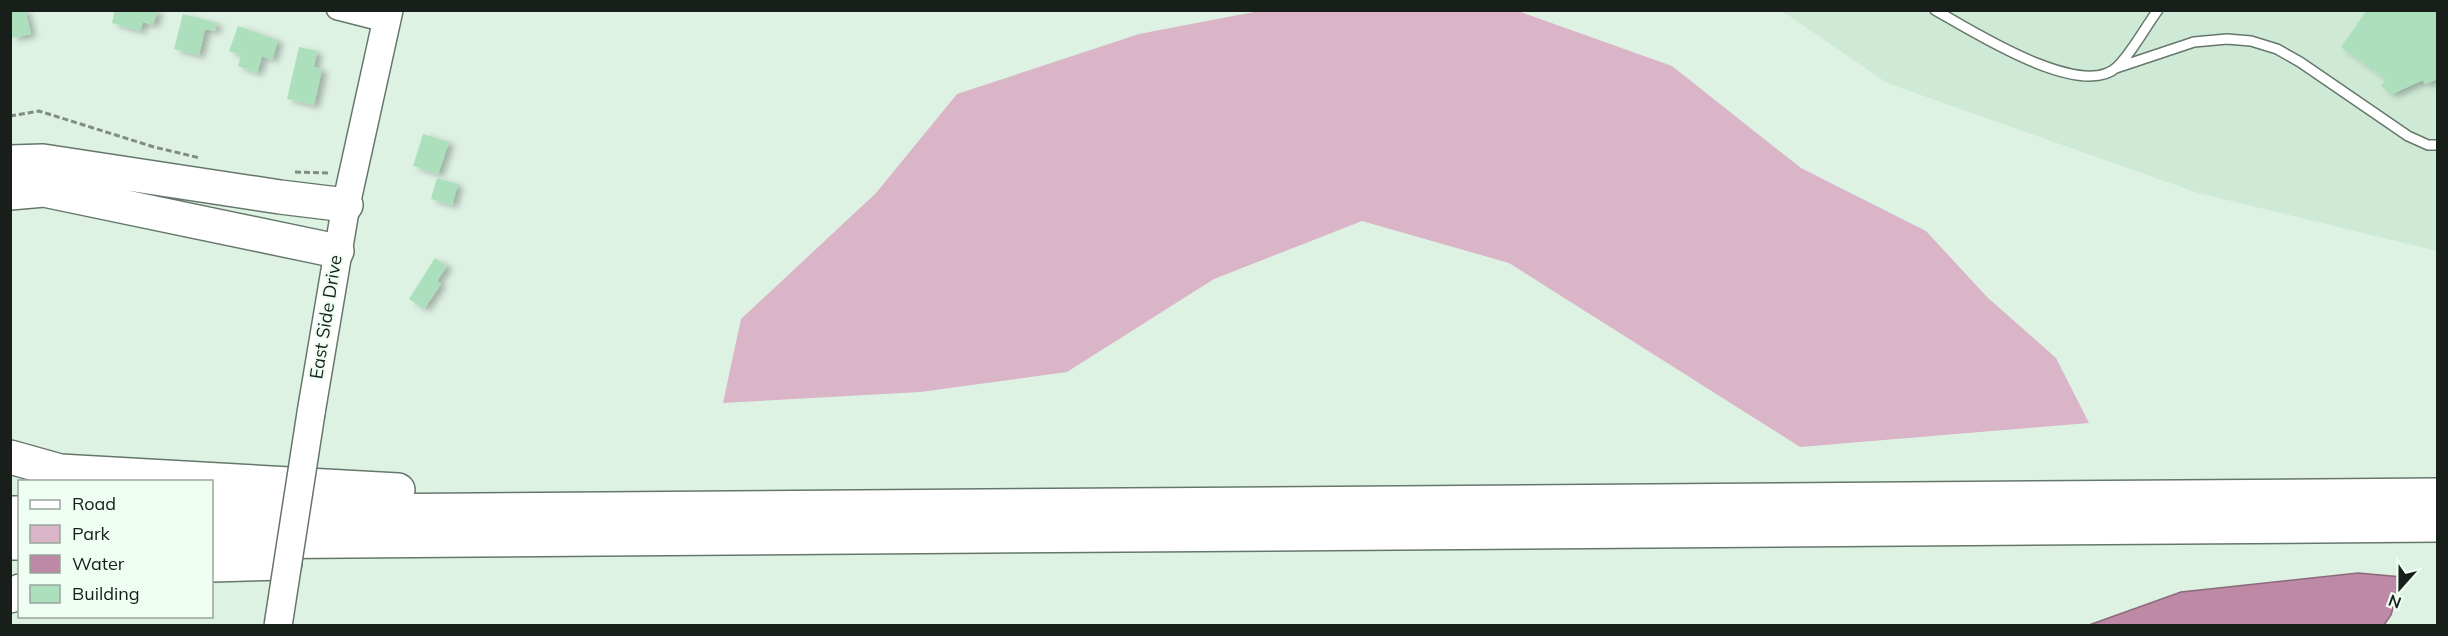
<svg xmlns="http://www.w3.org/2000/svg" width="2448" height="636" font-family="Mulish,sans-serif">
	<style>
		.built { fill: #cee9d6 }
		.green { fill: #d9b5c7 }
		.water { fill: #bd89a4; stroke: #8c697b; stroke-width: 1.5 }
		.building { fill: #ace0bc; filter: url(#shadow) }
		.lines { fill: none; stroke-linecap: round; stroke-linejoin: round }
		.lane-casing { stroke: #65776a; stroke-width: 12 }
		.street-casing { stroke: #65776a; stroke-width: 21 }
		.secondary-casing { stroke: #65776a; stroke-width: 30 }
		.highway-casing { stroke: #65776a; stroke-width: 36 }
		.path { stroke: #7f8d83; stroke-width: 3; stroke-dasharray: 6 3; stroke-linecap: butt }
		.lane { stroke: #fff; stroke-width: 9 }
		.street { stroke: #fff; stroke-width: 18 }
		.secondary { stroke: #fff; stroke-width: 27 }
		.highway { stroke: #fff; stroke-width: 33 }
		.secondary-bridge-casing { stroke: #65776a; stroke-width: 30; stroke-linecap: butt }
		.secondary-bridge { stroke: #fff; stroke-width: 27 }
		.labels { text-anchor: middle; stroke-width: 4.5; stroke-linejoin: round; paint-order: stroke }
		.street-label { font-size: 18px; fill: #181f1a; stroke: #eefef2 }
	</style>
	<defs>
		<filter id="shadow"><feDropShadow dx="5.5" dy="3" stdDeviation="3" flood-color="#0004"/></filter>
	</defs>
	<rect width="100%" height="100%" fill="#def2e4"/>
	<path class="built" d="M1782,11H2437V251L2198,193L1887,83Z"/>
	<path class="green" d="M1518,11L1672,66L1801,168L1926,231L1987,297L2056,358L2089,423L1800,447L1509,263L1362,221L1214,279L1067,372L920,392L723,403L741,319L876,193L957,94L1139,34L1259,11Z"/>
	<path class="water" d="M2358,573L2402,577L2391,615L2384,625H2089L2181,592Z"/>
	<path class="building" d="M10,10H25L31,34L12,38Z
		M115,10H158L153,25L143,22L140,31L112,23Z
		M2367,10H2438V79L2425,84L2423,80L2392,94L2381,86L2386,79L2341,47Z
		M183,14L217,23L215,31L205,29L199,55L174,49Z
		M238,26L278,40L272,60L262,56L257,73L238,66L241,55L229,51Z
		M299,47L317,51L314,67L322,69L314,105L287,99Z
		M423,134L449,142L438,174L413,166Z
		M437,178L458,184L452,205L431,199Z
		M435,258L447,266L437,281L441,284L424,309L409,299Z"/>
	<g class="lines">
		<g class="lane-casing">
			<path id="lane" d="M1935,10C1971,30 2081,101 2117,67C2131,54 2146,26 2158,10
				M2116,68L2194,42L2227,39L2251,41L2277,49L2300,62L2408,136L2428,145H2438"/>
		</g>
		<g class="street-casing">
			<path id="street" d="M336,10L387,23"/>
		</g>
		<g class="secondary-casing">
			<path id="secondary" d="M311,413L346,205L389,10"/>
		</g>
		<g class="highway-casing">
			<path id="highway" d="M10,162L43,161L280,197L346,205
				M10,193L44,190L337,251
				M10,457L60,471L398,490
				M212,512L2438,495
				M10,513H20
				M212,542L2438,525
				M10,543H20
				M212,565L285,563
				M10,596L20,591"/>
		</g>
		<path class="path" d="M10,116L39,111L154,147L200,158
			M295,172L330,173"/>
		<use href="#lane" class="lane"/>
		<use href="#street" class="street"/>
		<use href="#secondary" class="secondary"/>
		<use href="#highway" class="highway"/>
		<g class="secondary-bridge-casing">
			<path id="secondary-bridge" d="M278,626L311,413"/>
		</g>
		<use href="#secondary-bridge" class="secondary-bridge"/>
	</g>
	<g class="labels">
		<g class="street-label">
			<text transform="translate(326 317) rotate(-81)" y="6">East Side Drive</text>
		</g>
	</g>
	<rect width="2448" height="636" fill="none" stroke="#181f1a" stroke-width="24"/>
	<rect x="18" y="480" width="195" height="138" fill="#eefef2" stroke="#98a59c" stroke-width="1.5"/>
	<rect x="30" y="500" width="30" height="9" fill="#ffffff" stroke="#98a59c" stroke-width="1.5"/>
	<text x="72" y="510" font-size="18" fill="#181f1a">Road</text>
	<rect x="30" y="525" width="30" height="18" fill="#d9b5c7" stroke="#98a59c" stroke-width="1.5"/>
	<text x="72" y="540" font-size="18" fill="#181f1a">Park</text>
	<rect x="30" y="555" width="30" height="18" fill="#bd89a4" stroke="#98a59c" stroke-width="1.5"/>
	<text x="72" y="570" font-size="18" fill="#181f1a">Water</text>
	<rect x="30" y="585" width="30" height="18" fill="#ace0bc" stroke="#98a59c" stroke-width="1.5"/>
	<text x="72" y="600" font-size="18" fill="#181f1a">Building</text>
	<g transform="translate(2400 588) rotate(201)" stroke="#eefef2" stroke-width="4.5" paint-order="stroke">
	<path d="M0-4.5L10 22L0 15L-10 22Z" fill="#181f1a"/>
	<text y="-9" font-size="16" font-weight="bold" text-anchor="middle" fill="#181f1a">N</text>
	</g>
</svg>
